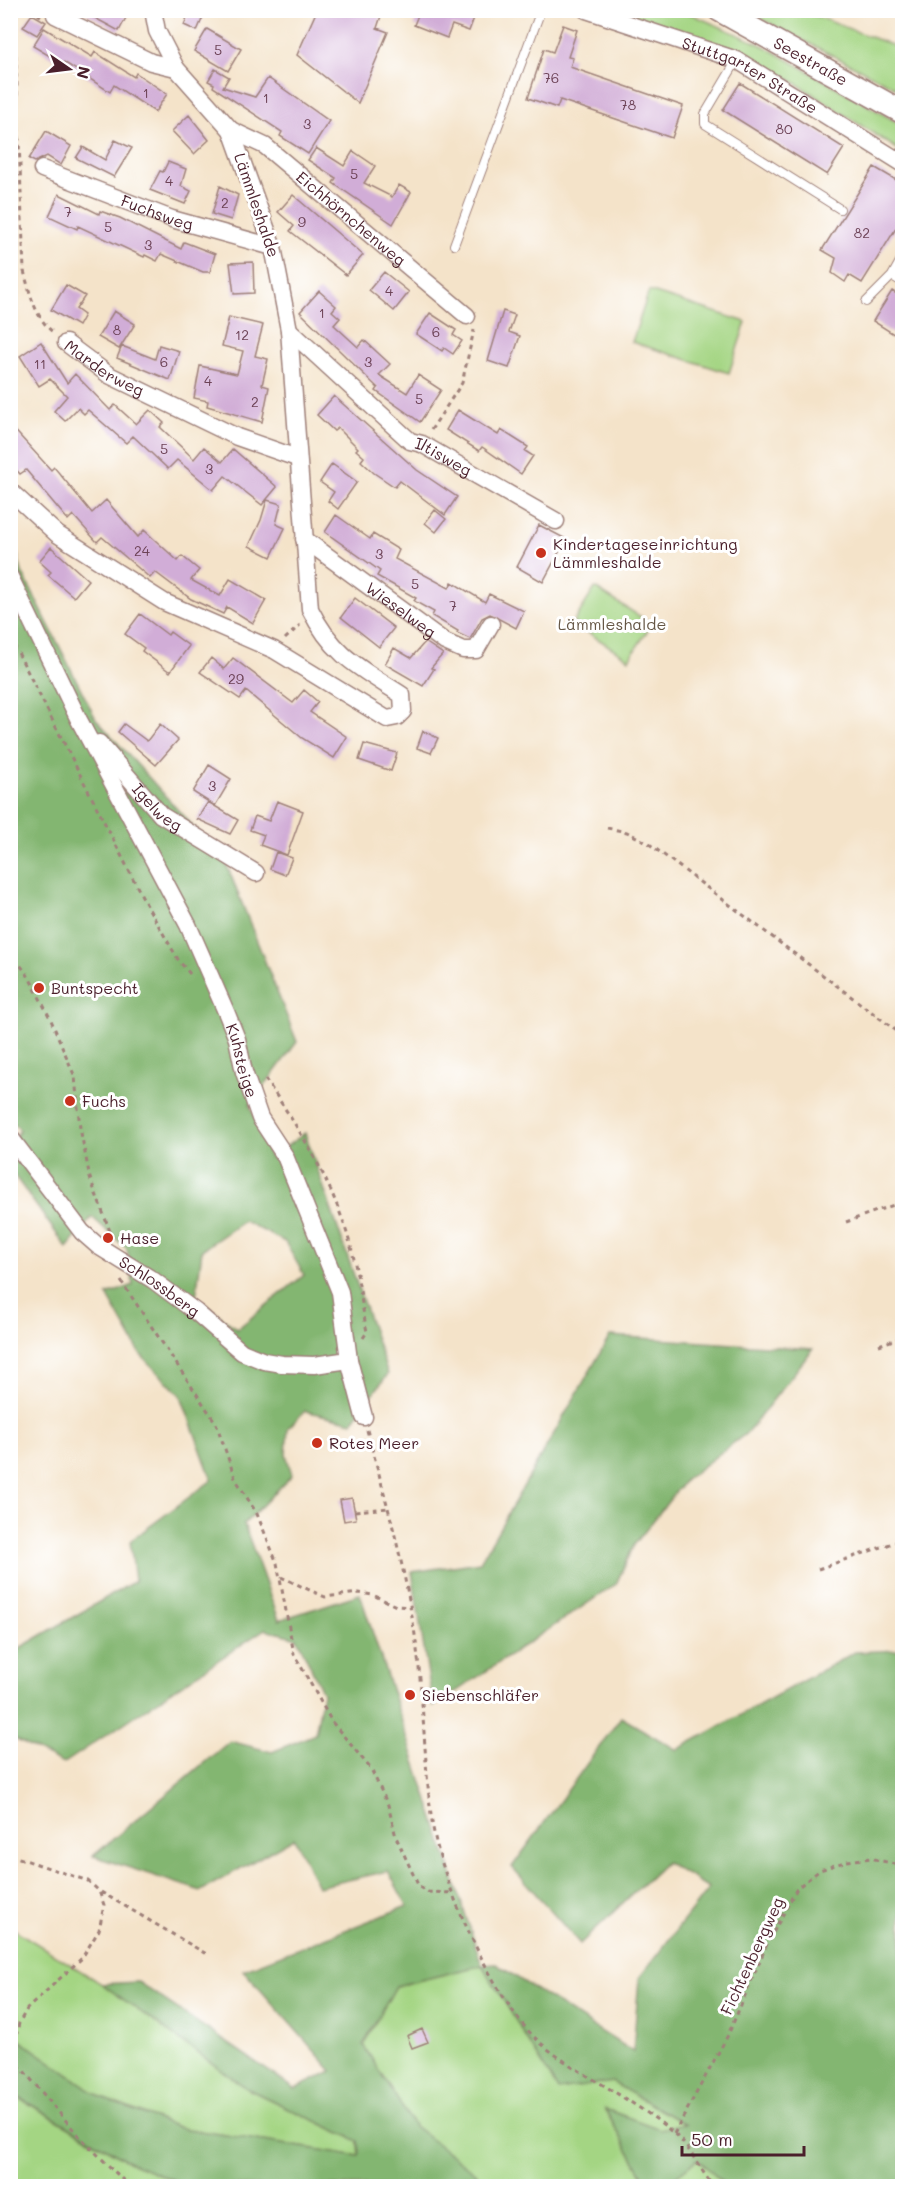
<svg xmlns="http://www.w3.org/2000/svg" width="913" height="2197" font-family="Mali,sans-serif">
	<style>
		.green { fill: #a4d583; stroke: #777a57; stroke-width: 1.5 }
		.forest { fill: #83b671; stroke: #666a4e; stroke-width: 1.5; fill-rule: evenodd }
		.building { fill: #d1add7 }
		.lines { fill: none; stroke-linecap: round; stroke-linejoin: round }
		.lane-casing { stroke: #9f817a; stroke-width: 10 }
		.street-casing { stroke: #9f817a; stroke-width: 19 }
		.secondary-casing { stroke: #9f817a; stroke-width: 25 }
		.path { stroke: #9f817a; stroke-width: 3; stroke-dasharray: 4.5 4.5; stroke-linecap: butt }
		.lane { stroke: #fff; stroke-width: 8 }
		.street { stroke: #fff; stroke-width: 16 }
		.secondary { stroke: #fff; stroke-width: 22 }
		.poi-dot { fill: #c8321e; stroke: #fff; stroke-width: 2 }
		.labels { text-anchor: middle; stroke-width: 6; stroke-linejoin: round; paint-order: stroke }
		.number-label { font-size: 14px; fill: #6c4256 }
		.street-label { font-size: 16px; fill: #4a1f2b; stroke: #fff }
		.poi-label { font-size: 16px; fill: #4a1f2b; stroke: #fff; text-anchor: start }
		.park-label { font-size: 16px; fill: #655645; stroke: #fff }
	</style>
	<rect width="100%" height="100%" fill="#fff"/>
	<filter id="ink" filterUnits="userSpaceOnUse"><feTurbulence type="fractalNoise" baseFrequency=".0167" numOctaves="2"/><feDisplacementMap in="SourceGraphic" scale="12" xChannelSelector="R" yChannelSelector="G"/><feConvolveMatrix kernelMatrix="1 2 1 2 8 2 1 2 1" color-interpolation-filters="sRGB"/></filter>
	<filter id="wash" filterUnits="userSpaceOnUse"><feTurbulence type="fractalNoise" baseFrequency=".008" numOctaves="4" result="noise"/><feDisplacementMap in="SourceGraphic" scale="24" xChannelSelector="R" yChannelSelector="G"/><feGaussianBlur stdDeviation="1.35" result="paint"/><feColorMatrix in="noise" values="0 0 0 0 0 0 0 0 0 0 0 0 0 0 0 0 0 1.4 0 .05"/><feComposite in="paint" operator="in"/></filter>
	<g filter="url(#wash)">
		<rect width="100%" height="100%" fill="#f4e3c9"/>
		<path class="green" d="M617,11H684L764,46L902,125V152L771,67Z
			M746,11H803L902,49V91Z
			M649,291L746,322L729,373L632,342Z
			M595,588L652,624L629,659L573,623Z
			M10,1927L102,1984L248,2089L358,2141L359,2156L180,2128L102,2098L11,2034Z
			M483,1965L558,2089L612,2082L686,2125L660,2129L605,2110L649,2186H469L479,2177L414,2126L363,2045L396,1986Z
			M10,2093L132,2163L188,2186H11Z
			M698,2159L726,2186H663Z"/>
		<path class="forest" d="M10,528L22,572L96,719L226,863L297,1042L250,1105L270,1158L305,1133L388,1374L352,1422L305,1411L288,1428L286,1454L292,1475L244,1524L279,1620L360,1594L482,1965L496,1964L633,2052L639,1978L709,1888L666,1862L580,1944L512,1867L621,1717L677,1750L855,1652L902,1650V2186H726L698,2159L663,2186H649L605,2109L660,2129L685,2124L612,2082L558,2090L482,1965L396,1986L363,2045L414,2126L480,2177L469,2186H188L132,2163L11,2093V2034L102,2098L180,2128L359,2156L358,2141L248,2089L102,1984L138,1982L295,2089L332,2071L243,1970L407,1906L388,1871L318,1887L294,1838L201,1891L93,1856L230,1741L272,1752L315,1734L323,1693L297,1638L265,1629L63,1764L11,1737V1653L135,1581L130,1541L212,1480L181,1396L141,1355L107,1295L133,1285L127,1249L92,1217L67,1248L11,1171V1142L20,1130L10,1119ZM244,1221L285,1242L304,1275L237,1329L196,1297L202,1250Z
			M610,1336L813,1349L748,1432L686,1479L634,1545L616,1584L433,1707L412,1572L480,1562Z"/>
		<g id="blocks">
			<path class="building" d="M80,10H130L119,31Z
				M190,10H206L197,31L184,25Z
				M317,10H383L377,28L388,32L358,103L297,55Z
				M420,10H477L469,31L452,25L447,38L414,25Z
				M32,14L46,22L37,35L23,27Z
				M563,25L577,30L568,57L573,58L570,67L683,106L672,138L560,100L557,108L528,98L544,49L553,52Z
				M44,28L92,57L95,52L134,77L136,73L167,94L155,112L114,85L110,92L64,62L63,64L33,46Z
				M207,29L241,49L228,71L194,51Z
				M215,69L229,77L223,87L255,97L268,78L329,121L308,154L280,136L282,132L213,87L214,84L208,81Z
				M740,83L844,148L827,175L723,110Z
				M189,115L209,140L194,154L172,131Z
				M46,131L71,146L61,165L47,156L35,162L29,159Z
				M115,140L132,148L114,177L76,158L83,147L105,160Z
				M316,148L344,166L353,151L375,166L364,183L392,197L399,185L411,192L393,224L333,183L336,178L308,160Z
				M168,162L186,169L181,186L191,191L185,204L150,190L160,171L163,172Z
				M874,167L903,184V217L862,283L849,275L845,282L832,273L836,258L822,250Z
				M220,186L238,195L231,220L212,214Z
				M59,194L99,214L100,211L120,218L181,249L184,242L215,254L210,272H203L161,254L157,261L145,255L144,257L78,226L77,229L49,216Z
				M293,195L363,255L346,275L290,231L294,226L278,212Z
				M253,262L254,293L234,294L230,263Z
				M384,272L409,292L394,311L369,290Z
				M66,285L85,296L76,309L84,315L78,326L51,310Z
				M319,291L336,306L332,311L340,318L334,325L358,347L364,340L390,364L379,375L407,393L418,375L441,390L420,422L376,391L378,388L300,312Z
				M892,291L903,298V340L873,321Z
				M114,311L135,324L119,349L98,337Z
				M503,311L515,315L509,332L520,336L509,368L488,361Z
				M430,313L456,330L453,335L462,341L453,354L444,348L442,351L416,334Z
				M229,317L263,325L255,356L268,359L262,385L269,387L262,422L207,406L208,401L194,398L200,366L237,374L243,351L222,346Z
				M41,342L67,383L75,374L110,410L115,405L136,424L150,410L164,423L160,427L194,459L204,447L222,462L233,449L277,487L262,505L225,476L213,490L177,460L168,469L133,436L126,443L88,410L84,414L78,408L65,421L54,411L67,396L50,379L39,386L20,356Z
				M159,345L179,351L170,380L117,358L122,346L155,359Z
				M334,396L417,470L457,497L445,515L400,481L395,487L374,473L361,461L364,457L356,450L358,448L338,428L334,431L317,415Z
				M458,410L498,435L501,430L528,447L525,451L533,456L521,474L482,447L479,451L446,430Z
				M10,425L51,470L54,467L92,513L106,500L138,537L144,530L178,561L182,556L199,570L191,580L220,596L230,579L266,600L253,623L227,607L223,614L191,599L155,572L150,578L102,537L97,542L73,515L68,520L26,470L20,474L10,463Z
				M332,464L357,482L338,509L328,501L334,492L320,482Z
				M267,500L281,504L276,524L285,528L271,557L249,546L261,520Z
				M435,510L446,519L436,532L425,523Z
				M336,515L370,539L373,534L399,550L395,559L449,588L452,582L485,602L489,594L524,611L516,628L490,614L482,618L470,639L457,633L458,631L432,616L434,612L414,601L416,598L377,576L380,571L325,532Z
				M539,525L566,539L543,582L517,567Z
				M51,547L88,580L74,597L48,575L51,572L39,561Z
				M355,598L394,628L379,647L341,617Z
				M140,614L168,635L170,632L189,646L170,672L142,651L144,648L125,634Z
				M425,642L443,654L431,668L434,669L423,686L385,664L394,648L411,658Z
				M211,658L224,669L233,658L293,703L304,690L318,702L310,712L347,737L334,758L302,738L246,691L240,699L200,672Z
				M124,724L147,741L160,724L178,740L156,765L118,732Z
				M423,731L438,738L431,753L417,748Z
				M364,744L397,753L391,771L359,760Z
				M209,765L231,779L215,806L193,792Z
				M277,801L303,811L287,855L260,845L264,835L250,830L255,816L269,821Z
				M208,802L238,820L230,834L197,819Z
				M276,852L292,858L285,875L270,869Z
				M352,1498L356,1519L344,1521L340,1500Z
				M422,2029L428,2042L412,2048L407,2036Z"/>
		</g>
	</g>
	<g filter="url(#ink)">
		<use href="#blocks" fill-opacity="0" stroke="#9f817a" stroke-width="1.5"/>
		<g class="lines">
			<g class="lane-casing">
				<path id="lane" d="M737,60L705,114V124L840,209
					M454,245L541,10
					M892,276L902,258
					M866,302L892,276L902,282"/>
			</g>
			<g class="street-casing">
				<g id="street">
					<path id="s1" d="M586,10L737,60L902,163"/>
					<path d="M55,15L151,62L176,68"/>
					<path id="s2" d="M231,130L265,146L467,316"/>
					<path id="s3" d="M42,169L172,219L273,247"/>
					<path id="s4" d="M289,330L410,441L422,444L556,521"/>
					<path id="s5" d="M66,343L109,375L237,437L297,458"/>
					<path d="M10,491L57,534L164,602L274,650L387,719L397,717L403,711L402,695C360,668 333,656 310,609L289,330L273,247L231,130L176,68L157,31L153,10"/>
					<path id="s6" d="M304,539L445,642L463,650H476L491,624"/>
					<path id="s7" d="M10,577L79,720L188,925L227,1014L237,1039L244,1072L260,1118L285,1156L340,1292L349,1360L364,1417"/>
					<path id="s8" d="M99,743L161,815L256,873"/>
					<path id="s9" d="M10,1137L82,1232L98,1246L153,1280L196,1312L242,1352L264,1361L282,1364L314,1365L349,1360"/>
				</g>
			</g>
			<g class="secondary-casing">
				<g id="secondary">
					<path id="s10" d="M719,10L902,112"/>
				</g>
			</g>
			<path class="path" d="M14,10L24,271C30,294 35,318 54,333
				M30,10L41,16
				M431,430L462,383L474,330
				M10,637L146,904L179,961L191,975
				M285,639L300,625
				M607,828L627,832L648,843L902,1035
				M10,951L29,977L51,1020L75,1077L80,1128L90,1178L111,1234
				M265,1079C303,1134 337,1189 353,1255C359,1280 362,1307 367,1332L363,1338
				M846,1222L902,1202
				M121,1281L216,1423L235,1478L257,1514L277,1563L294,1654L332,1722L371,1769L388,1805L396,1837L419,1887L428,1892L453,1893
				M879,1345L902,1337
				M367,1430C386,1500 406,1570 416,1642C424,1702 424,1763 432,1822C441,1881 487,1981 525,2027C552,2059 591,2076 624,2098C645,2111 670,2127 685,2145C695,2158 703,2173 713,2186
				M355,1511L389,1508
				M818,1569L902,1540
				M281,1577L325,1597L359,1593L373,1595L396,1606L410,1607
				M10,1855L88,1881L99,1891L104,1905L99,1930L82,1958L27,2009L19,2023L12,2057L78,2135L129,2186
				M101,1892L208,1955
				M674,2134L728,2035L767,1944L797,1888L820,1870L847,1861L871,1858L902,1866"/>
			<use href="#lane" class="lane"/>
			<use href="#street" class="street"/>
			<use href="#secondary" class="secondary"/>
		</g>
	</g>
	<g class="poi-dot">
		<circle cx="541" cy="553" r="6"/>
		<circle cx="39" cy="988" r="6"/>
		<circle cx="70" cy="1101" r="6"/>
		<circle cx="108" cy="1238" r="6"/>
		<circle cx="317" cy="1443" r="6"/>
		<circle cx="410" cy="1695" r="6"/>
	</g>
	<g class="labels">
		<g class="number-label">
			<text x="218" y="55">5</text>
			<text x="551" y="83">76</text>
			<text x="146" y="98">1</text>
			<text x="266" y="103">1</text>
			<text x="628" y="110">78</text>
			<text x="307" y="129">3</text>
			<text x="784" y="134">80</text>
			<text x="354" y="179">5</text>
			<text x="169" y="186">4</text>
			<text x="225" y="208">2</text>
			<text x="68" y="217">7</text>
			<text x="302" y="227">9</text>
			<text x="108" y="232">5</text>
			<text x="862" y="238">82</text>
			<text x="148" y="250">3</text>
			<text x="389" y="296">4</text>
			<text x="322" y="318">1</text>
			<text x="117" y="335">8</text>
			<text x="436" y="337">6</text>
			<text x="242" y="340">12</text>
			<text x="164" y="367">6</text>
			<text x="368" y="367">3</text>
			<text x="40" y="369">11</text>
			<text x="208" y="386">4</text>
			<text x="419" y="404">5</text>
			<text x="255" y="407">2</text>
			<text x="164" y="454">5</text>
			<text x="209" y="474">3</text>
			<text x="142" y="556">24</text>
			<text x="379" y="559">3</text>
			<text x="415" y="589">5</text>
			<text x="453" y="611">7</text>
			<text x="236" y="684">29</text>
			<text x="212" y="791">3</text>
		</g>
		<g class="street-label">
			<text dy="6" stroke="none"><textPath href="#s10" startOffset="105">Seestraße</textPath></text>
			<text dy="6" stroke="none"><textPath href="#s1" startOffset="177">Stuttgarter Straße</textPath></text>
			<text transform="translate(257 205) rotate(71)" y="6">Lämmleshalde</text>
			<text dy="6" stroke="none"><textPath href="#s3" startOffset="123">Fuchsweg</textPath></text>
			<text dy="6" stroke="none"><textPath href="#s2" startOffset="150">Eichhörnchenweg</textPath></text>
			<text dy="6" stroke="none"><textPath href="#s5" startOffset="46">Marderweg</textPath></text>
			<text dy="6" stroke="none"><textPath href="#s4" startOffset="201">Iltisweg</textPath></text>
			<text dy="6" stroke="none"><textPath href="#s6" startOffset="120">Wieselweg</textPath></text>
			<text dy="6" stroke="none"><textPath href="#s8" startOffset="87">Igelweg</textPath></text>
			<text dy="6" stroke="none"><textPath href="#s7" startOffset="537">Kuhsteige</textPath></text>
			<text dy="6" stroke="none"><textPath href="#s9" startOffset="214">Schlossberg</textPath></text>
			<text transform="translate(752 1956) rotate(-65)" y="6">Fichtenbergweg</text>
		</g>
		<g class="poi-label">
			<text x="553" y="550">Kindertageseinrichtung<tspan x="553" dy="18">Lämmleshalde</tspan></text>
			<text x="51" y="994">Buntspecht</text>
			<text x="82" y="1107">Fuchs</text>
			<text x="120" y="1244">Hase</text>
			<text x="329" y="1449">Rotes Meer</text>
			<text x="422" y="1701">Siebenschläfer</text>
		</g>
		<g class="park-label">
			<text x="612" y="630">Lämmleshalde</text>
		</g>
	</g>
	<rect width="913" height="2197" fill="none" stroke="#fff" stroke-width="36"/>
	<g transform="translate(69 69) rotate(104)" stroke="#ffffff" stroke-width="4.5" paint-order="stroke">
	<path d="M0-4.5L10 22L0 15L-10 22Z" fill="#4a1f2b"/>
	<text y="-9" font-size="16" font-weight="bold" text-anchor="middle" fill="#4a1f2b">N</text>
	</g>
	<path d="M682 2146v9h122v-9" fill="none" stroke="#4a1f2b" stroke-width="3"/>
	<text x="691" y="2146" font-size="18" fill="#4a1f2b" stroke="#ffffff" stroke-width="4.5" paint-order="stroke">50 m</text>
</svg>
